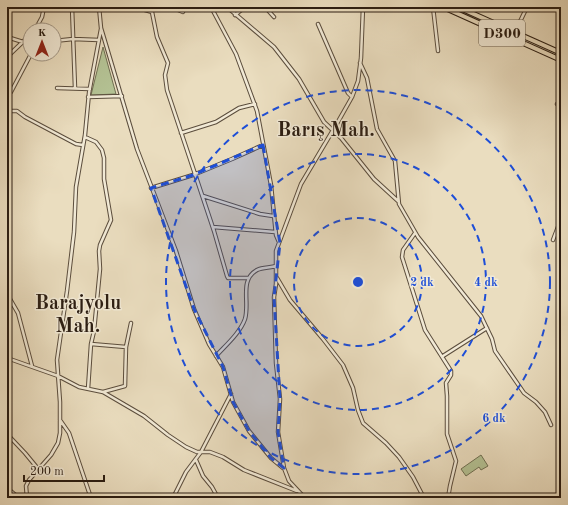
<svg xmlns="http://www.w3.org/2000/svg" width="568" height="505" font-family="'Old Standard TT',serif">
	<style>
		.green { fill: #b4c294; stroke: #707053 }
		.lines { fill: none; stroke-linecap: round; stroke-linejoin: round }
		.minor-casing { stroke: #5b4d3d; stroke-width: 4.5 }
		.highway-casing { stroke: #2b1d12; stroke-width: 6 }
		.minor { stroke: #f1e9d5; stroke-width: 2.5 }
		.highway { stroke: #eaddbf; stroke-width: 4 }
		.marked { fill: #1d4ed8; fill-opacity: 0.2; stroke: #1d4ed8; stroke-width: 3; stroke-dasharray: 8 5; stroke-linejoin: round }
		.ring { fill: none; stroke: #1d4ed8; stroke-width: 2; stroke-dasharray: 7 5 }
		.labels { text-anchor: middle; stroke-width: 3; stroke-linejoin: round; paint-order: stroke }
		.shield { fill: #f1e9d5; stroke: #665a4c; stroke-width: 1 }
		.shield-label { font-size: 15px; font-weight: bold; fill: #2b1d12 }
		.district-label { font-size: 20px; font-weight: bold; fill: #2b1d12; stroke: #f1e9d5 }
		.centre { fill: #1d4ed8; stroke: #f1e9d5; stroke-width: 2 }
		.ring-label { font-size: 12px; text-anchor: middle; font-weight: bold; fill: #1d4ed8; stroke: #f1e9d5; stroke-width: 3; stroke-linejoin: round; paint-order: stroke }
	</style>
	<rect width="100%" height="100%" fill="#eaddbf"/>
	<filter id="stains"><feTurbulence type="fractalNoise" baseFrequency=".005" numOctaves="4"/><feColorMatrix values="0 0 0 0 .2 0 0 0 0 .09 0 0 0 0 .02 0 0 0 .5 -.17"/></filter>
	<radialGradient id="worn" r=".72"><stop offset=".6" stop-color="#630" stop-opacity="0"/><stop offset="1" stop-color="#630" stop-opacity=".3"/></radialGradient>
	<path class="green" d="M103,47L116,94L91,95Z
		M481,455L488,466L481,470L479,467L466,476L461,469Z"/>
	<g class="lines">
		<g class="minor-casing">
			<path id="minor" d="M72,7L75,88
				M99,7L101,28L137,149L176,251L194,309L209,344L223,367L233,402L249,431L271,458L283,468
				M135,7L152,12
				M151,7L157,37L168,63L165,75L167,90L214,231L227,276L228,278H248
				M171,7L183,12
				M211,7L236,54L257,111L271,185L276,235L279,242
				M227,7L274,47L299,79L324,122L341,138L374,179L398,201
				M265,7L274,17
				M433,7L438,51
				M7,9L15,7
				M235,15L245,7
				M318,24L348,93L352,97
				M35,30L42,17L44,7
				M515,32L527,7
				M7,37L23,42
				M54,41L73,39L99,40
				M7,57L30,35
				M360,63L367,78L377,129L395,161L399,204L418,237L481,316L492,339L495,351L524,393L536,402L545,412L551,425
				M57,88L90,89
				M11,92L31,54
				M88,97L122,96
				M557,104L561,106
				M7,111H17L25,117L76,144L83,145
				M181,133L216,122L239,108L255,104
				M85,137L96,142L102,150L104,158V179L111,220L100,245L99,251L100,269L94,331L91,344L88,389
				M151,188L193,175L232,159L263,145
				M203,196L260,214L273,216
				M213,227L275,232
				M415,233L403,250L402,257L425,330L451,371V375L446,383L447,396V434L456,461L450,486L448,498
				M553,240L561,219
				M277,278L290,300L323,339L343,365L353,388L358,410L363,423L386,443L399,457L413,477L424,498
				M7,294L18,313L32,366
				M91,344L126,347
				M216,356C226,345 240,333 245,319C250,302 239,280 257,270C263,267 270,268 276,266
				M443,356L487,328
				M7,358L58,376L79,387L103,392L144,416L168,435L186,447L197,452H210L223,457L244,470L297,491
				M103,392L125,386L126,347L131,323
				M60,420L69,433L91,498
				M7,434L25,453L39,470
				M196,460L203,476L212,487L218,498
				M7,488L19,498
				M27,498L26,486L29,480L51,455L58,443L60,433V402L57,360L67,291L74,232L76,187L85,135L89,93L101,29
				M173,498L186,472L201,452L231,394
				M305,498L289,481L284,468L278,432L280,399L276,363L274,297L276,284V251L301,184L339,120L352,97L358,81L361,58L363,7"/>
		</g>
		<g class="highway-casing">
			<path id="highway" d="M443,7L561,60
				M458,7L561,53"/>
		</g>
		<use href="#minor" class="minor"/>
		<use href="#highway" class="highway"/>
	</g>
	<path class="marked" d="M263,145L280,243L274,297L280,399L278,432L284,468L271,458L249,431L233,402L223,367L194,309L151,188L193,175Z"/>
	<g class="ring">
		<circle cx="358" cy="282" r="64"/>
		<circle cx="358" cy="282" r="128"/>
		<circle cx="358" cy="282" r="192"/>
	</g>
	<g class="labels">
		<rect class="shield" x="479" y="20" width="46" height="26" rx="3"/>
		<g class="shield-label">
			<text x="502" y="38">D300</text>
		</g>
		<g class="district-label">
			<text x="326" y="136">Barış Mah.</text>
			<text x="78" y="309">Barajyolu<tspan x="78" dy="23">Mah.</tspan></text>
		</g>
	</g>
	<circle cx="358" cy="282" r="6" class="centre"/>
	<g class="ring-label">
		<text x="422" y="286">2 dk</text>
		<text x="486" y="286">4 dk</text>
		<text x="494" y="422">6 dk</text>
	</g>
	<rect width="568" height="505" fill="none" stroke="#eaddbf" stroke-width="24"/>
	<rect x="8" y="8" width="552" height="489" fill="none" stroke="#2b1d12" stroke-width="2"/>
	<rect x="12" y="12" width="544" height="481" fill="none" stroke="#2b1d12"/>
	<g transform="translate(42 42)"><circle r="19" fill="#f1e9d5" stroke="#a29787"/>
	<path d="M0-3L7 15L0 10L-7 15Z" fill="#8f2418"/>
	<text y="-6" font-size="11" font-weight="bold" text-anchor="middle" fill="#2b1d12">K</text>
	</g>
	<path d="M24 475v6h80v-6" fill="none" stroke="#2b1d12" stroke-width="2"/>
	<text x="30" y="475" font-size="12" fill="#2b1d12" stroke="#f1e9d5" stroke-width="3" paint-order="stroke">200 m</text>
	<rect width="100%" height="100%" filter="url(#stains)"/>
	<rect width="100%" height="100%" fill="url(#worn)"/>
</svg>
